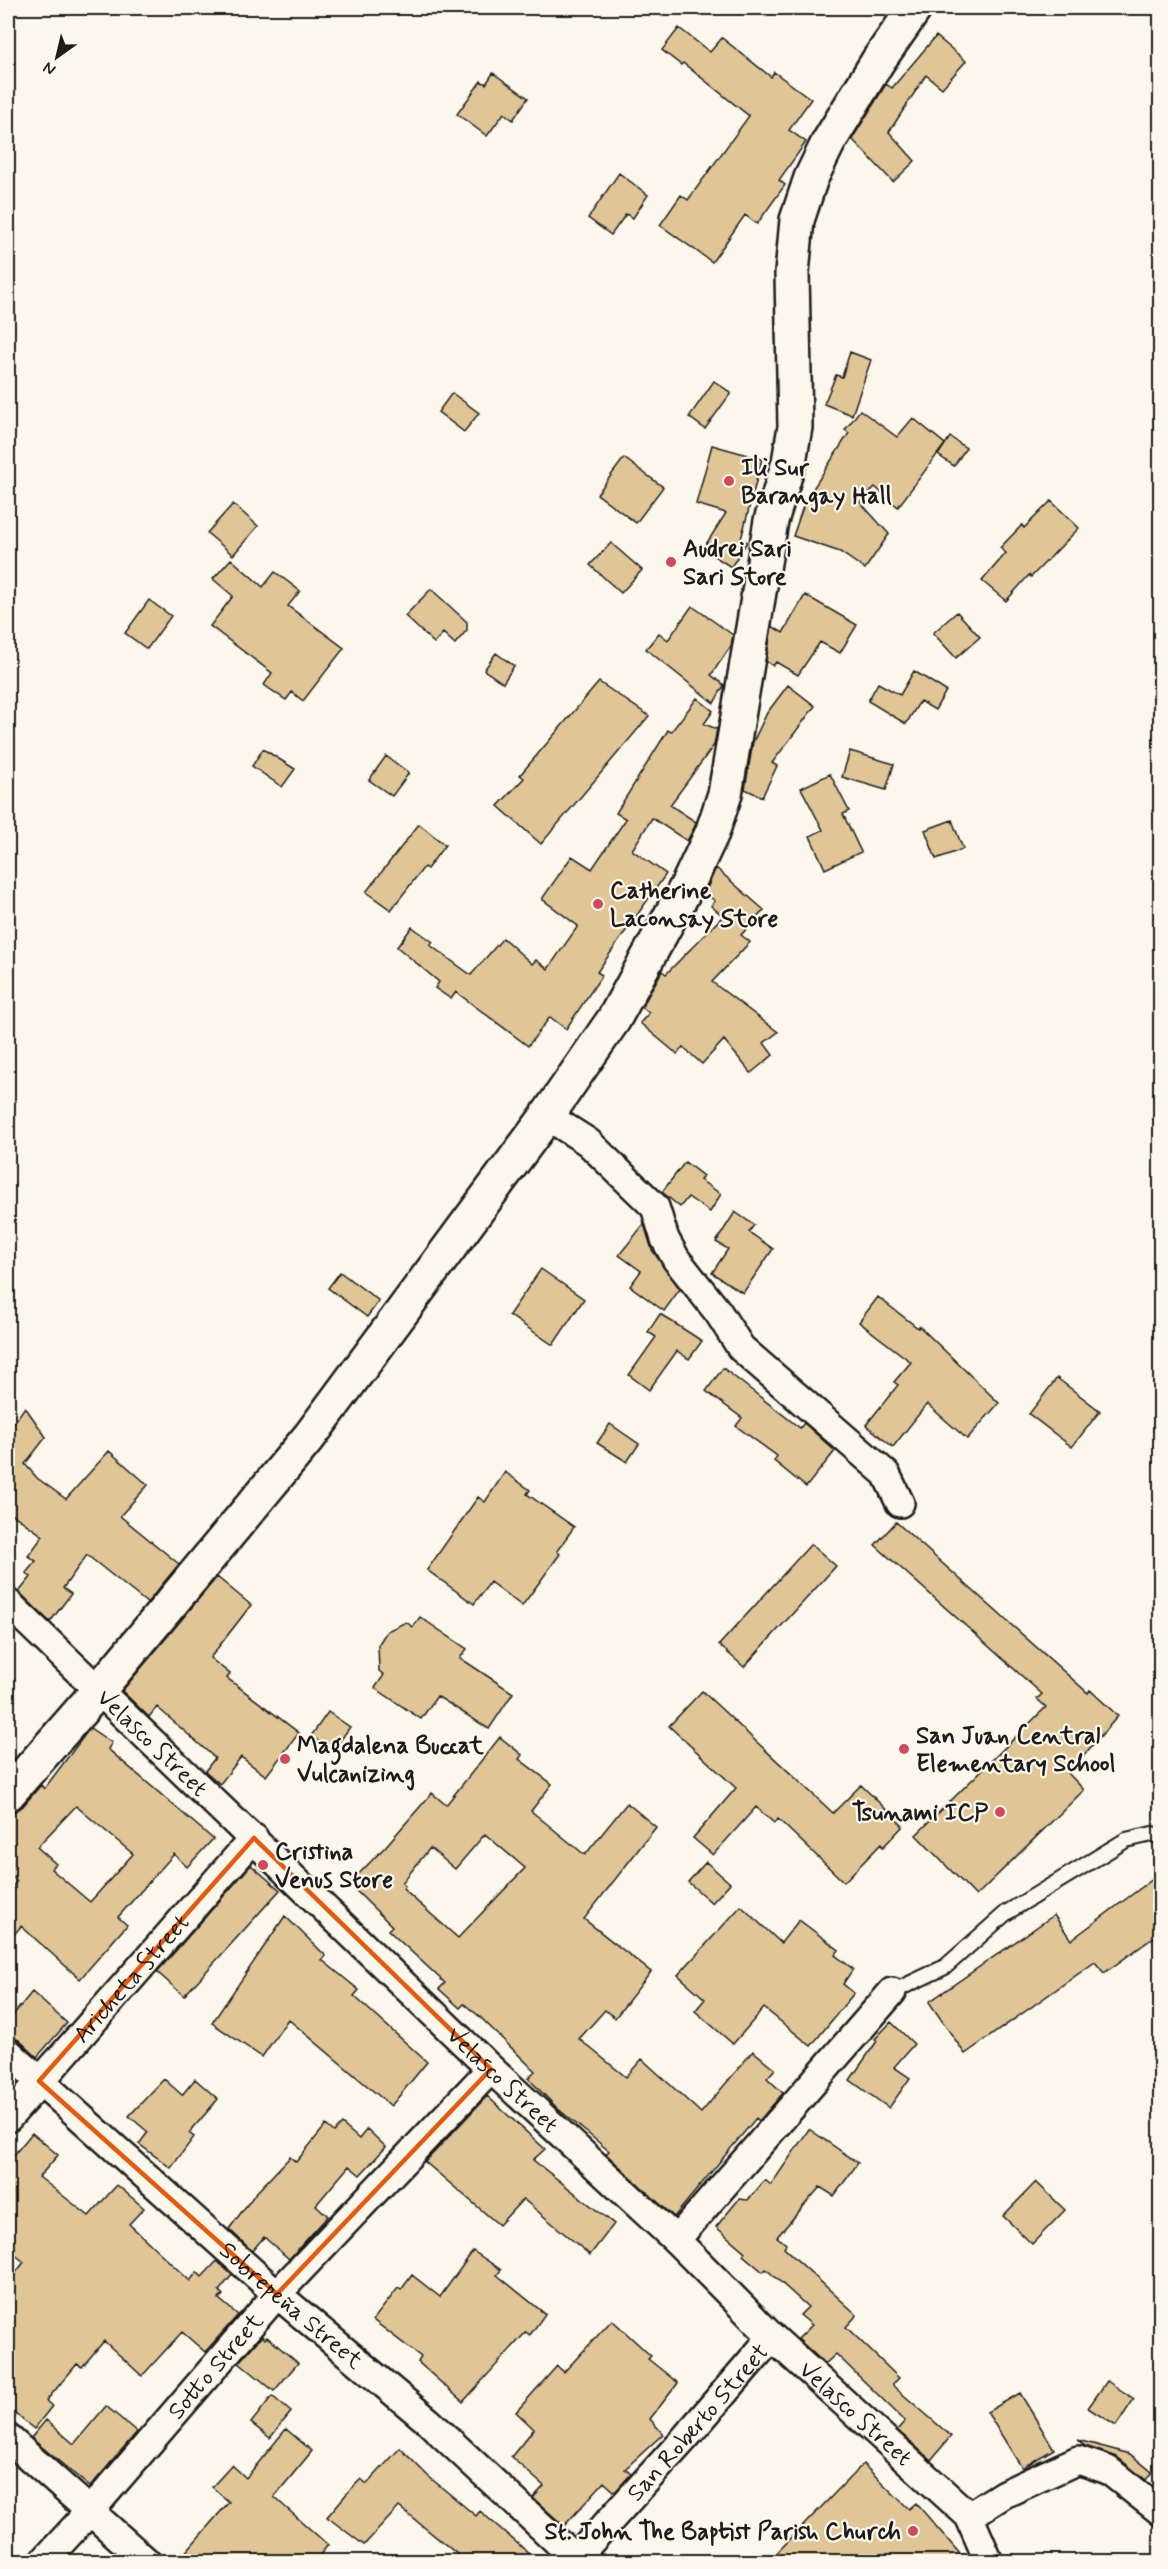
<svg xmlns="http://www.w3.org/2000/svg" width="1168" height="2569" font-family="Mynerve,sans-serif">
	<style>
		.building { fill: #e0c696; stroke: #1c1c1c; stroke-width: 1.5; fill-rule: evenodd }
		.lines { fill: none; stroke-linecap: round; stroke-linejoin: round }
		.service-casing { stroke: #1c1c1c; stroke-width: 18 }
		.minor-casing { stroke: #1c1c1c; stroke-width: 32 }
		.tertiary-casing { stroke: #1c1c1c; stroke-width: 38 }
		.service { stroke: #fbf7ec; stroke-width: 14 }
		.minor { stroke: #fbf7ec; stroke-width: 27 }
		.tertiary { stroke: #fbf7ec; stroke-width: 33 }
		.marked { fill: none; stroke: #e8590c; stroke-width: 4.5; stroke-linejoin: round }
		.poi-dot { fill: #d1495b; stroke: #fbf7ec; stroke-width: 2 }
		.labels { text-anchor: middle; stroke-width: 4.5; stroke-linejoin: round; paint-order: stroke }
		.poi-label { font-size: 24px; font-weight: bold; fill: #1c1c1c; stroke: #fbf7ec; text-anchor: start }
		.street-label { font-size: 24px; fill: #1c1c1c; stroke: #fbf7ec }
	</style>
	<rect width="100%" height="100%" fill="#fbf7ec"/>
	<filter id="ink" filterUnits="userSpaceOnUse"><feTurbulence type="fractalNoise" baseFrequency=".0167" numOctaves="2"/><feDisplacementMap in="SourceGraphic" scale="12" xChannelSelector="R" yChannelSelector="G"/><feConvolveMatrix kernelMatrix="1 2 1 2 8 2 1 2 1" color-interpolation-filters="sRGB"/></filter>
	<g filter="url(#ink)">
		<path class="building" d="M679,28L710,52L722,38L771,77L774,72L811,99L789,130L806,142L779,180L785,185L757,224L745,215L712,262L660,225L681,195L688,200L749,116L683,63L681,65L662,50Z
			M936,36L966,61L942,88L926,75L889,132L915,161L893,182L852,139L886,84L892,88Z
			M493,73L528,98L513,120L504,113L487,136L457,114L481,81L486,84Z
			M619,173L648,195L633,218L626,214L611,235L588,218Z
			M850,352L871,360L852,415L824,404L836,375L842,377Z
			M714,381L731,393L705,429L689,417Z
			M452,393L479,413L464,432L438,412Z
			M860,410L897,437L913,418L945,444L898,507L875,487L860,502L889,534L865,569L840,552L793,536L805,501L849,433L845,430Z
			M950,437L966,448L954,466L938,455Z
			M712,445L762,459L741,539L747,542L731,567L703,549L726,513L696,504Z
			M624,458L663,487L636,523L597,494Z
			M1051,501L1079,528L1031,577L1029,575L1006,601L982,581L1006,553L1000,548L1022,525L1024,528Z
			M233,504L258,526L233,555L207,533Z
			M611,543L642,570L621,593L590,565Z
			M231,559L263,587L275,572L300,591L288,606L344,648L303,701L292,692L286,700L264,685L272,673L210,626L233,596L213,579Z
			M431,589L467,622V630L455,644L443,633L434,643L405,616Z
			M805,595L857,625L840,653L820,642L798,675L776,662L773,666L766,661L772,626L783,633Z
			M149,600L171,616L147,649L125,633Z
			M692,606L733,635L731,646L711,675L724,685L714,703L646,649L659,633L668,640Z
			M957,612L980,637L956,658L933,633Z
			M496,653L514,666L503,683L484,670Z
			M914,671L946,691L935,710L920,701L906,724L868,701L878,683L900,695Z
			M599,682L649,716L541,844L498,806L524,778L520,775Z
			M788,685L815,706L772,763L777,766L762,797L745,789L753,742L767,713Z
			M697,698L713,711L704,724L717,729L714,745L670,805L696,822L695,826L687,841L652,818L632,850L666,874L597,972L602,975L566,1029L550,1017L528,1046L456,992L451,999L435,988L439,982L397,947L412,927L433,942L430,945L471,975L503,938L532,964L536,960L548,969L578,926L542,899L572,856L592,869L626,819L616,813L668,730L671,732Z
			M263,749L295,769L282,787L252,766Z
			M850,751L894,764L886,790L842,777Z
			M386,756L409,773L392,796L369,780Z
			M830,774L849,811L843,814L861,852L825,869L810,836L823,830L801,788Z
			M952,820L963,849L936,859L925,830Z
			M419,824L445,845L427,869L424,867L391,910L366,892Z
			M716,868L764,910L741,935L750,942L712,982L778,1032L764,1043L773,1055L751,1073L724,1040L702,1064L683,1047L677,1054L640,1023L649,1013L642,1007L662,971L666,974L723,916L711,906L715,901L705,893Z
			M685,1162L703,1176L700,1180L721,1194L710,1212L688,1197L680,1207L662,1192Z
			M735,1212L754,1225L749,1232L773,1249L743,1293L712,1273L728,1249L716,1242Z
			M644,1224L652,1250L680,1289L664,1311L630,1286L641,1271L619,1255Z
			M541,1269L584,1299L553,1345L509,1315Z
			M340,1272L379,1301L367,1317L328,1288Z
			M878,1297L918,1328L919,1326L999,1403L967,1439L927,1404L893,1447L866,1425L898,1385L894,1382L911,1362L859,1322Z
			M660,1314L702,1341L689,1359L677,1351L649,1390L629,1375L656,1337L648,1332Z
			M723,1368L800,1428L804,1423L835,1451L806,1487L774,1461L777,1456L736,1426L742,1418L706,1391Z
			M1057,1378L1100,1411L1072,1447L1029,1414Z
			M25,1407L46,1437L25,1464L37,1478L66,1499L109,1451L148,1485L120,1516L179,1564L147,1603L87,1555L63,1588L71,1594L50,1622L19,1592L31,1577L26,1573L36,1561L28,1556L43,1536L8,1511V1431Z
			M610,1424L639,1444L627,1462L597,1443Z
			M505,1472L530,1490L527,1494L574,1527L557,1551L560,1554L522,1606L490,1582L474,1604L427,1570L478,1497L485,1502Z
			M896,1522L1088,1693L1090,1690L1118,1716L1068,1773L1084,1790L976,1896L916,1835L1046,1707L1037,1699L1042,1694L875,1545Z
			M811,1544L836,1566L744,1667L719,1645Z
			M217,1577L251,1605L210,1658L230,1674L227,1678L299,1733L266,1776L241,1757L220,1784L205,1771L215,1758L157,1707L149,1717L122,1691Z
			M420,1617L467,1649L460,1658L513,1693L489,1729L437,1696L421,1719L375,1688L384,1675L379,1671L378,1645L387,1631L406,1622L413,1627Z
			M702,1691L833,1813L861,1785L903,1826L883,1847L881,1844L844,1882L778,1819L774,1823L756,1807L713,1855L693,1838L736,1788L669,1726Z
			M328,1712L350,1727L333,1751L311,1736Z
			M90,1728L112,1743L108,1749L213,1839L187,1867L174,1854L118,1917L127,1925L80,1979L21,1926L8,1942V1892L17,1881L8,1873V1812L22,1807L41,1785L44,1789ZM76,1806L133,1854L90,1902L51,1869L56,1864L37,1847Z
			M500,1737L522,1755L519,1759L552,1784L531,1811L585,1855L627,1803L656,1827L584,1919L651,1972L615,2018L605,2010L579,2039L626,2077L642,2059L701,2113L753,2051L775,2069L767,2078L783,2093L759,2121L756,2118L674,2217L606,2154L609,2151L557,2108L528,2078L535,2071L479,2016L464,2004L460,2008L439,1989L445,1983L388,1930L392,1926L349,1884L385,1847L432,1793L446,1805ZM485,1834L525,1868L458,1938L403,1889L405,1886L402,1883L430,1848L455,1869Z
			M706,1862L730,1883L712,1903L688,1882Z
			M251,1865L280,1890L184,1996L157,1972Z
			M1161,1873V1932L1104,1973L1095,1962L965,2054L929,2002L1054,1915L1071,1940Z
			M741,1906L781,1943L799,1920L839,1950L835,1955L853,1969L843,1984L854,1993L811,2046L764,2008L733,2044L695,2011L705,1999L678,1975Z
			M285,1916L326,1956L322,1960L359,1990L354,1996L427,2062L391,2106L288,2019L262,2057L212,2023Z
			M32,1992L67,2023L37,2057L19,2040L8,2037V2021Z
			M891,2022L914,2044L894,2067L910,2078L889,2108L850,2080L877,2041L875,2039Z
			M164,2079L182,2095L195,2079L218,2099L189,2133L194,2137L171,2168L139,2144L148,2132L129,2116Z
			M487,2096L545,2149L533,2160L614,2224L590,2255L523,2199L499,2225L425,2162Z
			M342,2124L359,2139L367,2129L386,2147L360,2175L349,2166L316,2205L328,2216L289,2259L264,2237L252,2251L229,2229L255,2194L290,2157L296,2162L326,2125L334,2132Z
			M809,2129L858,2163L834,2196L820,2187L777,2237L786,2244L784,2248L857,2315L846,2327L899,2378L892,2385L951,2436L931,2460L897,2430L905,2421L836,2354L825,2364L798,2339L812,2325L800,2315L808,2307L766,2269L763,2272L743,2255L745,2252L716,2227L739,2199L748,2200L765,2180L771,2185Z
			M32,2133L58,2155L39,2177L89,2216L117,2185L144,2208L129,2224L190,2281L197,2272L202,2277L217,2261L232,2275L219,2291L223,2295L219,2299L238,2315L205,2352L182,2332L142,2376L104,2341L82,2367L77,2364L46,2401L52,2406L34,2429L8,2408V2283L24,2262L8,2249V2162Z
			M1036,2182L1065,2210L1032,2244L1003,2216Z
			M473,2251L501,2270L497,2275L545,2314L530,2335L526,2332L463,2402L418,2362L421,2357L373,2320L398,2288L401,2290L412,2275L440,2297Z
			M612,2320L651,2356L648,2359L678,2383L650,2419L663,2434L625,2469L631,2474L615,2492L604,2482L564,2526L533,2498L544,2486L511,2457L534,2429L516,2412L557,2366L564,2372Z
			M262,2336L265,2339L267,2337L298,2363L274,2391L239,2362Z
			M1107,2381L1134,2399L1116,2426L1088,2408Z
			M1020,2393L1054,2449L1022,2468L987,2412Z
			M272,2396L291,2412L270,2438L251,2423Z
			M106,2406L137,2432L90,2487L31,2438L46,2420L74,2444Z
			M286,2429L312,2451L274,2497L328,2545L314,2562H177L229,2502L212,2487L232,2465L246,2478Z
			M1078,2440L1130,2454L1152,2472L1146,2480L1117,2457L1085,2446Z
			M400,2448L428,2476L476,2516L480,2511L539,2562H467L399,2507L364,2545L327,2517L349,2491L361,2479L367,2484Z
			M863,2464L909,2509L916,2503L967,2562H768Z"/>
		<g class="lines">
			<g class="service-casing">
				<path id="service" d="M892,1992L945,1967L1006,1913L1126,1840L1152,1834L1160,1836"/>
			</g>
			<g class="minor-casing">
				<g id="minor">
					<path d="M547,1116L588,1142L655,1207L665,1239L676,1259L718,1312L741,1348L886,1474L900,1503"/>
					<path id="s1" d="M8,1603L491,2069L676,2240L772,2337L969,2516L989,2562"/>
					<path id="s2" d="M8,2052L277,2294L428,2421L575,2558"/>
					<path id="s3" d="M8,2118L254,1838"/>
					<path d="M676,2240L892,1992"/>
					<path d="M8,2438L147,2562"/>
					<path d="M969,2516L1004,2494L1078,2460L1108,2470L1160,2511"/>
					<path id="s4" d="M43,2562L91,2510L277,2294L491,2069"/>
					<path id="s5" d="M572,2562L685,2438L772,2337"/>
				</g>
			</g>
			<g class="tertiary-casing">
				<path id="tertiary" d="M8,1794L98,1691L310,1436L547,1116L614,1019L687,886L712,833L725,794L771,521L789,462L795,427L792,273L797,220L811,178L828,143L878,61L915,8"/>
			</g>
			<use href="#service" class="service"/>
			<use href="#minor" class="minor"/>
			<use href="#tertiary" class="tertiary"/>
		</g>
	</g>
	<path class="marked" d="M254,1838L491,2069L277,2294L39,2081Z"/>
	<g class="poi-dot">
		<circle cx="729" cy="481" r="6"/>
		<circle cx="671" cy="562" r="6"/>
		<circle cx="598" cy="904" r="6"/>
		<circle cx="904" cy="1749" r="6"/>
		<circle cx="285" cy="1759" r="6"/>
		<circle cx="1000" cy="1812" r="6"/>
		<circle cx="263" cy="1865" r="6"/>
		<circle cx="913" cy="2531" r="6"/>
	</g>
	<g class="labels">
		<g class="poi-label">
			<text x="741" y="475">Ili Sur<tspan x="741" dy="28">Barangay Hall</tspan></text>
			<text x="683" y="556">Audrei Sari<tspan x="683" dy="28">Sari Store</tspan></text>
			<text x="610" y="898">Catherine<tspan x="610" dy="28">Laconsay Store</tspan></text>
			<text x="916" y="1743">San Juan Central<tspan x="916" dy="28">Elementary School</tspan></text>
			<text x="297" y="1753">Magdalena Buccat<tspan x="297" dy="28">Vulcanizing</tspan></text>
			<text x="988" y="1820" text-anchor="end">Tsunami ICP</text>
			<text x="275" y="1859">Cristina<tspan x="275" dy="28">Venus Store</tspan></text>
			<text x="901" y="2539" text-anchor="end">St. John The Baptist Parish Church</text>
		</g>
		<g class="street-label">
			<text dy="8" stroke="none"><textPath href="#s1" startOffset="201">Velasco Street</textPath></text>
			<text dy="8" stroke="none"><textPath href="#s3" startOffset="186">Aricheta Street</textPath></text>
			<text dy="8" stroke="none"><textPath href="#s1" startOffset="687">Velasco Street</textPath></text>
			<text dy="8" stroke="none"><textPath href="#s2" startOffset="380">Sobrepeña Street</textPath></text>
			<text dy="8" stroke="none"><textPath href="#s4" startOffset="261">Sotto Street</textPath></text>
			<text dy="8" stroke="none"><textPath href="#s1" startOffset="1173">Velasco Street</textPath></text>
			<text dy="8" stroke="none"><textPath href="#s5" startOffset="188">San Roberto Street</textPath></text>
		</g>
	</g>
	<rect width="1168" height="2569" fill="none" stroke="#fbf7ec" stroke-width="30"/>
	<rect x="15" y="15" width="1138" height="2539" fill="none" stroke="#1c1c1c" stroke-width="2" filter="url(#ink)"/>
	<g transform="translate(57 57) rotate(214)" stroke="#fbf7ec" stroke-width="4.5" paint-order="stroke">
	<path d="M0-4.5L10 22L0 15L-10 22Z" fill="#1c1c1c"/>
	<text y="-9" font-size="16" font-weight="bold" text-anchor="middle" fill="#1c1c1c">N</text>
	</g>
</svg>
